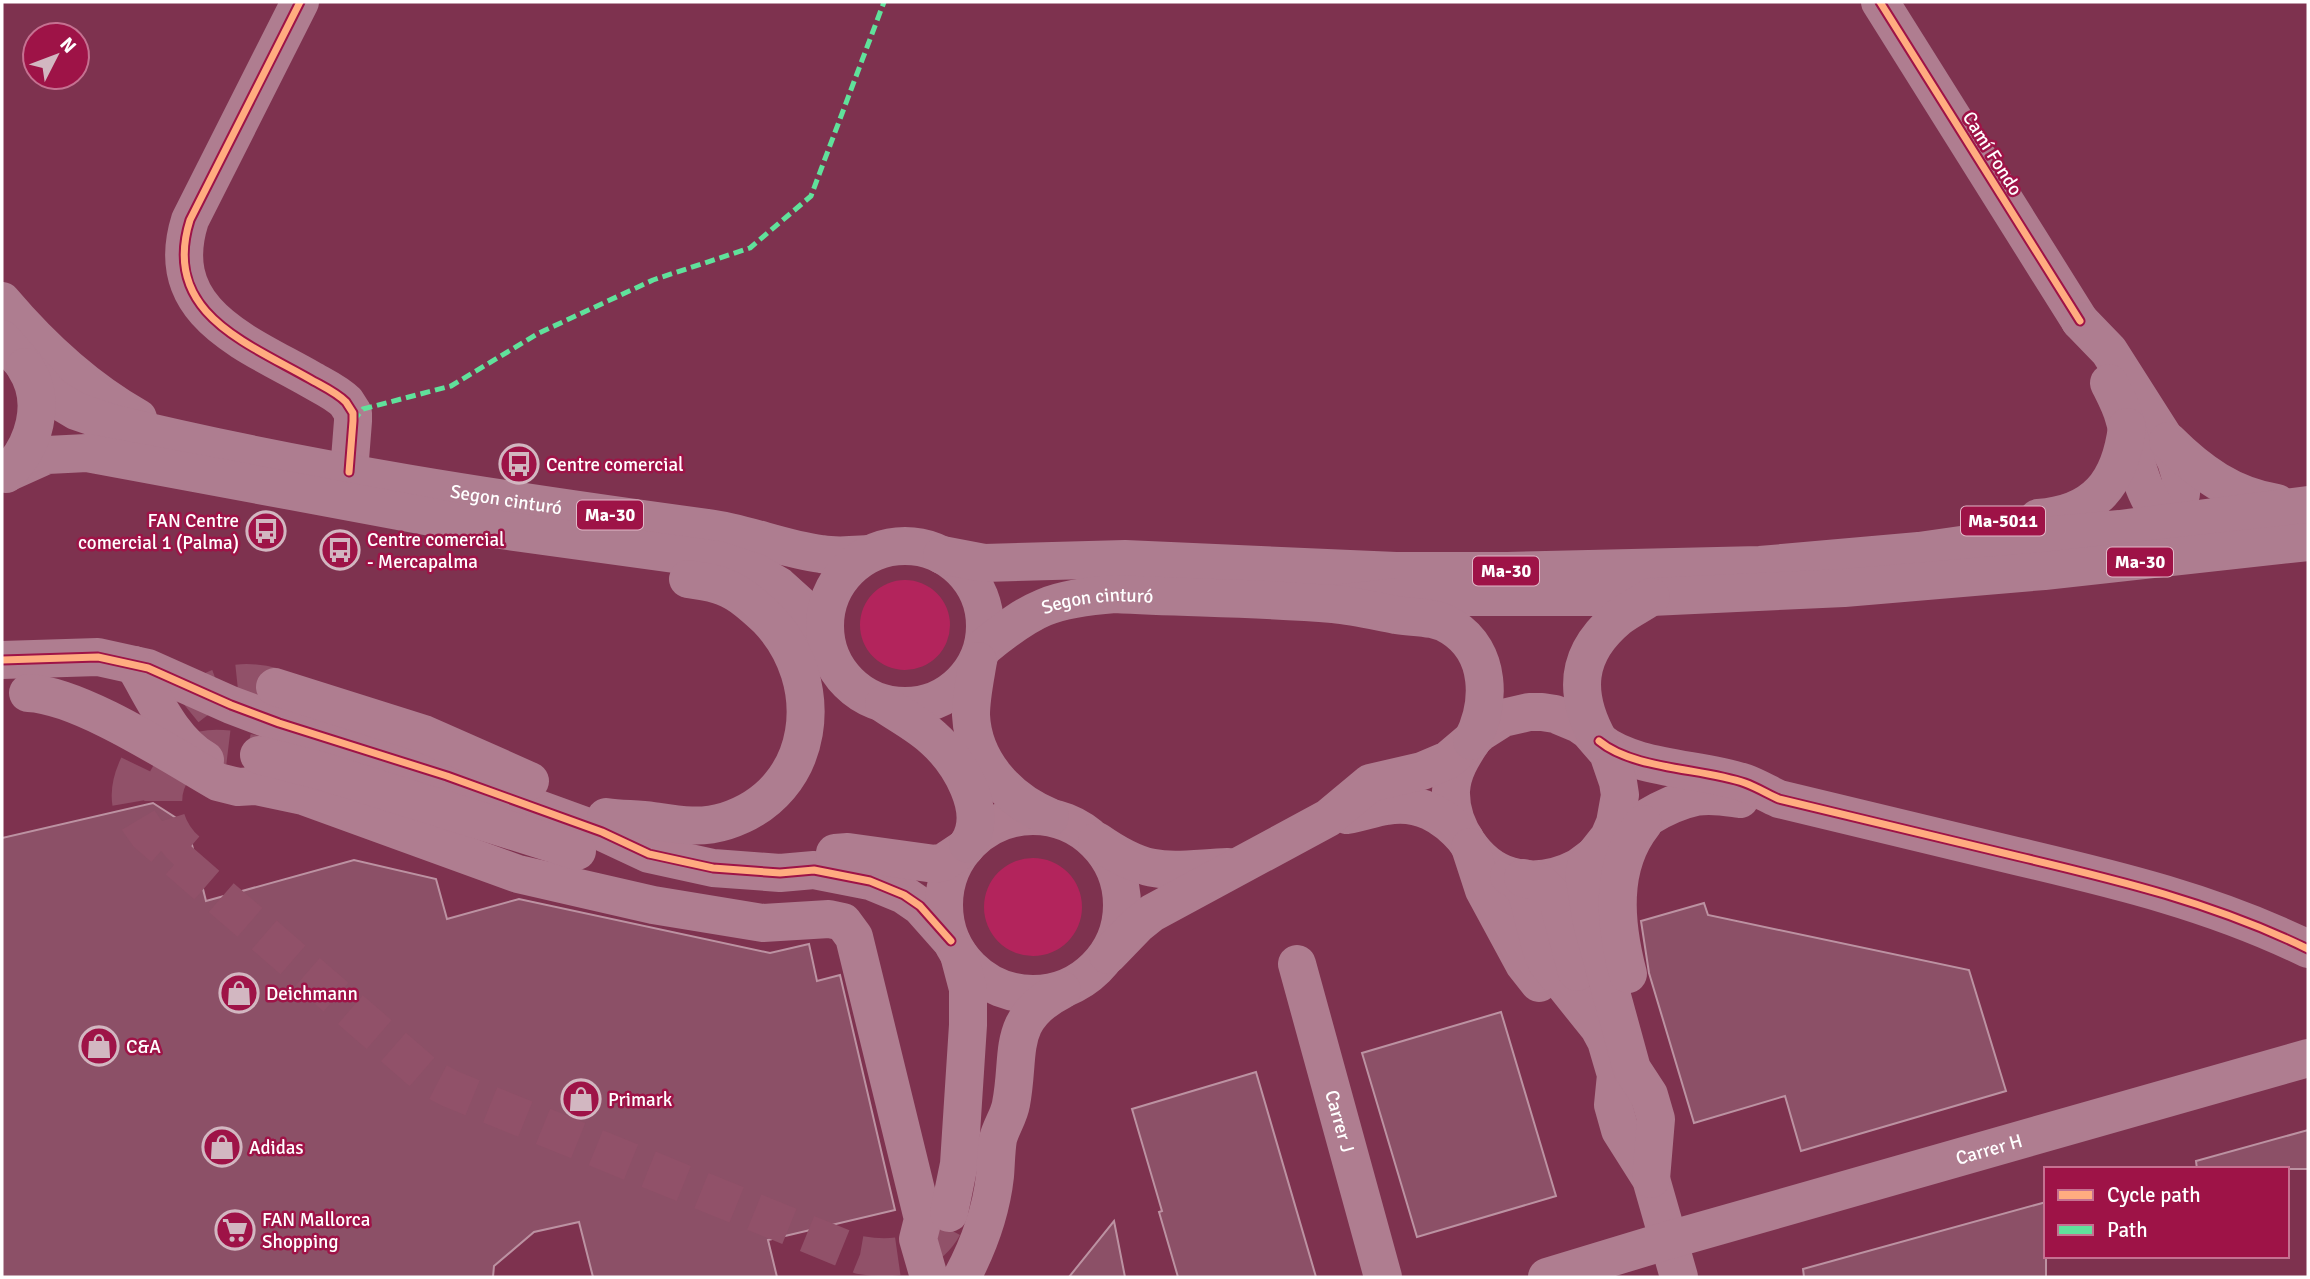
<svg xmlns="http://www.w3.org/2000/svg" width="2310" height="1279" font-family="Signika,sans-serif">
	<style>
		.green { fill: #b3245c }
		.building { fill: #8c5067; stroke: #bc92a2; stroke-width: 2 }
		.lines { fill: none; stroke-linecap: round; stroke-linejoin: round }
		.minor-tunnel { stroke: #915169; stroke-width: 38; stroke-dasharray: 38 19; stroke-linecap: butt }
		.minor { stroke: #af7d90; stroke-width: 38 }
		.highway { stroke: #ae7d90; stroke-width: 38 }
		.quiet { stroke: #60e19b; stroke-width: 5; stroke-dasharray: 10 5; stroke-linecap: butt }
		.cycleway-casing { stroke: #9e1347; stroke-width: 11 }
		.cycleway { stroke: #ffac80; stroke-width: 7 }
		.labels { text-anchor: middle; stroke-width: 5; stroke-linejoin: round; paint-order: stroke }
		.shield { fill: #9e1347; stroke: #e2b8c8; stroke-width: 2 }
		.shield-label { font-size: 18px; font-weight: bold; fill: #fff }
		.street-label { font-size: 19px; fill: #fff; stroke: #9e1347 }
		.poi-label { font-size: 19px; fill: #fff; stroke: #9e1347; text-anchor: start }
	</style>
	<rect width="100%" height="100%" fill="#7e324f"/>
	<path class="green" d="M860 625a45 45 0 1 1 90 0a45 45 0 1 1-90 0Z
		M984 907a49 49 0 1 1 98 0a49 49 0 1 1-98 0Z"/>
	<path class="building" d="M153,803L187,825L206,901L354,860L436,879L447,919L519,899L770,953L809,944L817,981L840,975L895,1210L768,1240L777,1277H593L579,1222L534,1232L494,1266L493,1277H2V838Z
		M1704,903L1708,915L1969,970L2006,1091L1801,1151L1785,1096L1694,1123L1649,973L1641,921Z
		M1501,1012L1556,1196L1417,1237L1362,1053Z
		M1256,1072L1316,1277H1178L1159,1212L1162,1211L1132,1109Z
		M2308,1130V1169H2197L2196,1161Z
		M2046,1202V1277H1804L1803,1269Z
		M1114,1221L1125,1277H1069Z"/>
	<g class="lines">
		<path class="minor-tunnel" d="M275,687C256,682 235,681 216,689C181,703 121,765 132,806C135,817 142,826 148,834L428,1077L451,1089L860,1255C900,1262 935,1254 949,1213
			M187,851C152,821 154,763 204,750C221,746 242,752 259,755"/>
		<g class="minor">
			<path d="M300,2L190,220C161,312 245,342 310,379C322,386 336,392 346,402L353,413V421L349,472"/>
			<path d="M1880,2L2080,321"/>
			<path d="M2,660L98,657L148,668L231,705L279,723L447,776L602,832L649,854L713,868L780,873L814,870L870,881L904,895L920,906L951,941"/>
			<path d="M134,665C154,698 171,740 205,760"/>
			<path d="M275,687L424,734L530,781"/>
			<path d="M28,693C80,695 171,755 218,782L238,787L256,786L303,796L518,874L653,905L763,923L829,919L843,922L854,937L923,1219L918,1239L929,1277"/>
			<path d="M1472,741C1462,756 1452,772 1451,791C1450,826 1476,866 1510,876C1533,883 1558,878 1579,867C1614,842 1652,806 1696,797C1711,794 1726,797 1740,799"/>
			<path d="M1599,741C1634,770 1703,768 1745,783C1756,787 1768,794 1779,799C1858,818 1937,837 2016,856C2118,880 2214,903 2308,949"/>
			<path d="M259,755L322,771L577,851"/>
			<path d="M1347,815C1361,813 1373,808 1386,806C1419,800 1444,815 1465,839"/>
			<circle cx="1033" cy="905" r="89"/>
			<path d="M1097,841C1150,878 1167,870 1228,867"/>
			<path d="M1470,847L1484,890L1524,964L1539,983"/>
			<path d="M835,853L848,852L935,864L944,862L965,848"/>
			<path d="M1509,876L1516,879L1527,893L1541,948L1547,963L1599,1028L1606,1041L1616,1075L1613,1105L1620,1130L1651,1179L1679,1277"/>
			<path d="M1523,878L1539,882L1558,901L1577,972"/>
			<path d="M1108,955L1137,925L1152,913L1328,818L1370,783L1422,771L1448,760L1481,732L1503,718L1529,712H1542L1555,714L1579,724L1589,731L1608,753L1618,782L1620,795L1615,823L1609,837L1586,866L1584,874L1592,923L1632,1069L1649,1095L1656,1119L1651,1179"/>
			<path id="s1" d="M1297,964L1383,1277"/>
			<path d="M1628,974C1615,924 1609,867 1643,824"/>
			<path d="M949,1213L959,1164L968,1025V989L959,955"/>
			<path d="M962,1277C979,1245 991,1212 995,1176C996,1164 996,1151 998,1139C1001,1127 1009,1116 1011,1104C1021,1053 1005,1019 1062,990"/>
			<path id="s2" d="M1547,1277L1669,1240L2308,1058"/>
		</g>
		<g class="highway">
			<path d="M2,301C41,347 85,388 138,418"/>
			<path d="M2080,321L2109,351L2165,439L2176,461L2181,478V494L2168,522L2152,537"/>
			<path id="s3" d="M2,339L51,396L76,411L111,423C307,471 508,501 708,528C747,533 782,549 821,554C837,557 853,555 869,554"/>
			<path d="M2109,383C2115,395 2121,406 2124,418C2136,457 2142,516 2186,534"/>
			<path d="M2168,441C2199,472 2232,496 2277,503"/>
			<path d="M7,473L47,455L87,453L501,530L718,560L755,572L779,586L810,614L825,638"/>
			<path d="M6,474C34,447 48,402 25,367"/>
			<path d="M2038,518C2095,514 2120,483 2127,427"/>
			<circle cx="905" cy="626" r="80"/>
			<path d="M942,555L984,563L1125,559L1396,571H1507L1760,565L1919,551L1989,541L2120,529L2308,505"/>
			<path d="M1335,604L1399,597H1651L1844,588L2044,571L2308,542"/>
			<path id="s4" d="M983,648C1033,607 1051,599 1115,594C1188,598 1261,598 1333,604C1354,606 1375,611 1396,615C1416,618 1435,616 1452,627C1492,652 1491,704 1472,741"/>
			<path d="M978,661C975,679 971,697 971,715C973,762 1008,800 1050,817"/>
			<path d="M884,704C900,715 919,725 933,738C959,761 990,811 968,844"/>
			<path d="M1599,741C1573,694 1575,654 1618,618C1628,610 1641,604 1651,597"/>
			<path d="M606,817C621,819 638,819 653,821C679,825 701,829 726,821C817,792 829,682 767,618C754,606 740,593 724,587C713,582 700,581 688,579"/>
		</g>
		<path class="quiet" d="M353,421L363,409L451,386L539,333L653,280L750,248L811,196L884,2"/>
		<g class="cycleway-casing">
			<path id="cycleway" d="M300,2L190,220C161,312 245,342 310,379C322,386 336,392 346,402L353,413V421L349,472
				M1880,2L2080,321
				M2,660L98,657L148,668L231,705L279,723L447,776L602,832L649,854L713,868L780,873L814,870L870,881L904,895L920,906L951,941
				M1599,741C1634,770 1703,768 1745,783C1756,787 1768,794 1779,799C1858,818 1937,837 2016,856C2118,880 2214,903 2308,949"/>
		</g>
		<use href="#cycleway" class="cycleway"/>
	</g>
	<defs>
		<g id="bus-ring" transform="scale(2.0125)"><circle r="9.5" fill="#9e1347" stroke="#d2b7c1" stroke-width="1.5"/><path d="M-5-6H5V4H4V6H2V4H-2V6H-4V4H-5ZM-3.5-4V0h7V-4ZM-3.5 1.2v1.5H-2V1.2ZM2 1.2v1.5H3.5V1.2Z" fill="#d2b7c1"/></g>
		<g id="shop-ring" transform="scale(2.0125)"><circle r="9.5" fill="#9e1347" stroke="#d2b7c1" stroke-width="1.5"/><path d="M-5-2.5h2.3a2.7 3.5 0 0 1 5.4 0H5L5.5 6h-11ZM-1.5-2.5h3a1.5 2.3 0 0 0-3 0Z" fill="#d2b7c1"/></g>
		<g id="supermarket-ring" transform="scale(2.0125)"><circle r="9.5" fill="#9e1347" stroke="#d2b7c1" stroke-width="1.5"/><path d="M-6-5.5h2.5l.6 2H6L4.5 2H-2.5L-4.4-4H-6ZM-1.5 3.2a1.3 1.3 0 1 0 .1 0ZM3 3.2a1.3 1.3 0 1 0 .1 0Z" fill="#d2b7c1"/></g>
	</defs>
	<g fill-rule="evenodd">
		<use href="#bus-ring" x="519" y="464"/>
		<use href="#bus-ring" x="266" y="531"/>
		<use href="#bus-ring" x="340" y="550"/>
		<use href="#shop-ring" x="239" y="993"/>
		<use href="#shop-ring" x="99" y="1046"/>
		<use href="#shop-ring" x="581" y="1099"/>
		<use href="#shop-ring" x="222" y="1147"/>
		<use href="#supermarket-ring" x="235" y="1230"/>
	</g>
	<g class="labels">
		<g class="shield">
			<rect x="577" y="500.5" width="66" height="29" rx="5"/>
			<rect x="1961" y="506.5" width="84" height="29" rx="5"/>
			<rect x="2107" y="547.5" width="66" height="29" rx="5"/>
			<rect x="1473" y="556.5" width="66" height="29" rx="5"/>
		</g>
		<g class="shield-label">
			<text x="610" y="521">Ma-30</text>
			<text x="2003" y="527">Ma-5011</text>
			<text x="2140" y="568">Ma-30</text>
			<text x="1506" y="577">Ma-30</text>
		</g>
		<g class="street-label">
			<text transform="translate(1993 153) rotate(58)" y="7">Camí Fondo</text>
			<text dy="7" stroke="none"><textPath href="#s3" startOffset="544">Segon cinturó</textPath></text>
			<text dy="7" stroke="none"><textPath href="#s4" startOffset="128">Segon cinturó</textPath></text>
			<text dy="7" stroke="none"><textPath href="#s1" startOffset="163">Carrer J</textPath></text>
			<text dy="7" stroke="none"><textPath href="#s2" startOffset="460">Carrer H</textPath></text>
		</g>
		<g class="poi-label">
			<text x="546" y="471">Centre comercial</text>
			<text x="239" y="527" text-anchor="end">FAN Centre<tspan x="239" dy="22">comercial 1 (Palma)</tspan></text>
			<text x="367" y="546">Centre comercial<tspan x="367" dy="22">- Mercapalma</tspan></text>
			<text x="266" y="1000">Deichmann</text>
			<text x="126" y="1053">C&amp;A</text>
			<text x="608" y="1106">Primark</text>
			<text x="249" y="1154">Adidas</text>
			<text x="262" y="1226">FAN Mallorca<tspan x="262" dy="22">Shopping</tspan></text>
		</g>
	</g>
	<rect width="2310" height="1279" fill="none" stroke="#ffffff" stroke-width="7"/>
	<rect x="2044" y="1167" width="245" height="91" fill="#9e1347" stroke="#c57191" stroke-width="2"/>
	<rect x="2058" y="1190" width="35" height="10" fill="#ffac80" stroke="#c57191" stroke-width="2"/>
	<text x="2107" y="1202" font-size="21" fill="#ffffff">Cycle path</text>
	<rect x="2058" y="1225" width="35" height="10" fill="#60e19b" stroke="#c57191" stroke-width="2"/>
	<text x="2107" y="1237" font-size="21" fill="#ffffff">Path</text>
	<g transform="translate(56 56) rotate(48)"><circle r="33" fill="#9e1347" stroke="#c57191" stroke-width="2"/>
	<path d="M0-5L12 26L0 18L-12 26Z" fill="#d2b7c1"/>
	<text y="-10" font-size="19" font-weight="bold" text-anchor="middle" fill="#ffffff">N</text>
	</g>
</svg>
